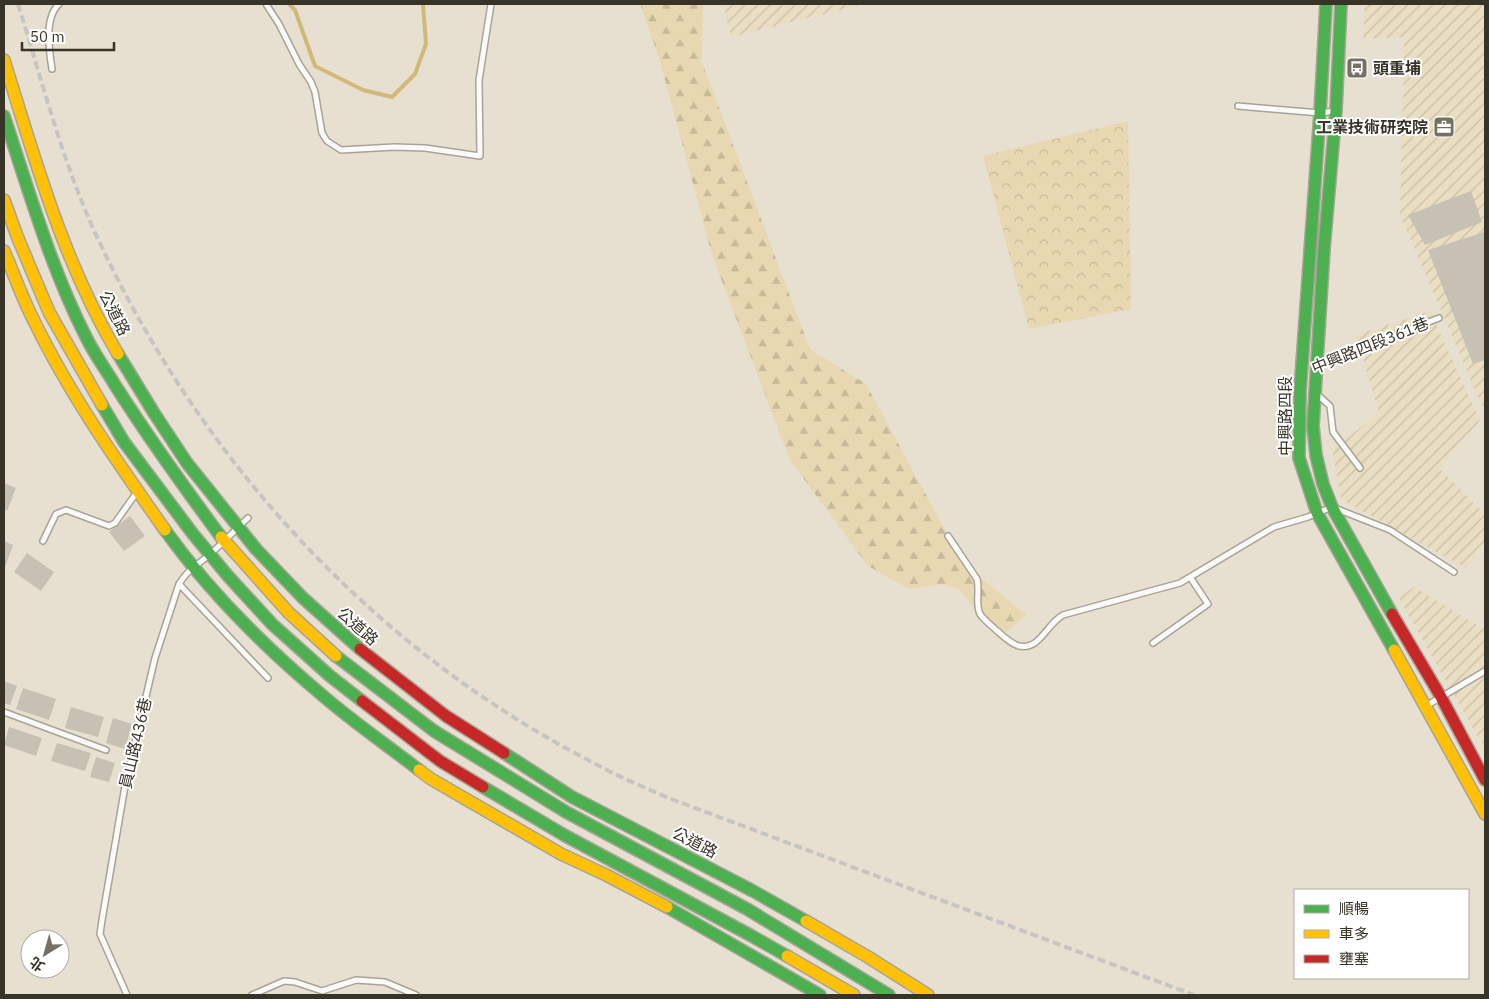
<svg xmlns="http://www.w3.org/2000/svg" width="1489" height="999" font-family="'IBM Plex Sans','Noto Sans TC',sans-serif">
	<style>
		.industrial { fill: url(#industrial-furrows) }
		.forest { fill: url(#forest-firs) }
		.park { fill: url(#park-crowns) }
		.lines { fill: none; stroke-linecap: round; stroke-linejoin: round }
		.stream { stroke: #d1b97a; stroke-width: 4 }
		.building { fill: #c7c1b4 }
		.lane-casing { stroke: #a8a397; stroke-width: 8 }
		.fast-casing { stroke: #a8a397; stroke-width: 14 }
		.slow-casing { stroke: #a8a397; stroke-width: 14 }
		.jam-casing { stroke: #a8a397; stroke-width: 14 }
		.lane { stroke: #fbfaf8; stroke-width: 5 }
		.fast { stroke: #4caf50; stroke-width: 11 }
		.slow { stroke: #ffc107; stroke-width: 11 }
		.jam { stroke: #c62828; stroke-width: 11 }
		.rail { stroke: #c7c5c1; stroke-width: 4; stroke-dasharray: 8 4; stroke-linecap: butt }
		.labels { text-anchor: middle; stroke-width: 4; stroke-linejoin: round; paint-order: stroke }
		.poi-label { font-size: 16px; font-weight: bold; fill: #373327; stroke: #fff; text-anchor: start }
		.street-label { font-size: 16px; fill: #373327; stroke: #fff }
	</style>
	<defs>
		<pattern id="industrial-furrows" width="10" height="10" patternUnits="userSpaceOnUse" patternTransform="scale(1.25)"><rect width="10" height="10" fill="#eadec2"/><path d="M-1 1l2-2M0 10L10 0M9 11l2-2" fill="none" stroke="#c9bfa7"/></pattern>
		<pattern id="forest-firs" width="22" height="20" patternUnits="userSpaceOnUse" patternTransform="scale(1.25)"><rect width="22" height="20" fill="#e7d8b2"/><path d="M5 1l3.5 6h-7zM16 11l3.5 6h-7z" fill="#c7ba99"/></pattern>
		<pattern id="park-crowns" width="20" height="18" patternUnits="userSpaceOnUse" patternTransform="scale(1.25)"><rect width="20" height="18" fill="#e7d8b2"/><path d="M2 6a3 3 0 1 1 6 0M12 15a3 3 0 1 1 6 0" fill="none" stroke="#c7ba99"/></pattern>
	</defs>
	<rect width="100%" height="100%" fill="#e7e0d0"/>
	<path class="industrial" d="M723,4H865L731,37Z
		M1365,4H1485V413L1400,215L1404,37L1363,39Z
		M1430,311L1480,420L1440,469L1485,514V542L1467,569L1341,499L1332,450L1379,413L1356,335Z
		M1414,587L1485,630V749L1398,597Z"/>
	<path class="forest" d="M640,4H703L702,62L810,349L866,384L964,565L1027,615L998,638L960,590L944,584L909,589L868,566L790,460L712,255L659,58Z"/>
	<path class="park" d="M1128,121L1131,309L1029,329L983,156Z"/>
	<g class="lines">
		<path class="stream" d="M289,4L295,10L315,66L363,90L392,97L415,74L426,44L423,4"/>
	</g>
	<path class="building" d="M1471,191L1482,222L1425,245L1408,215Z
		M1485,232V360L1473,364L1428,250Z
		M4,483L16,488L7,511L4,509Z
		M130,516L145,536L124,551L109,532Z
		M4,541L13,545L5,567H4Z
		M27,553L54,572L41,591L14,572Z
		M4,681L17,686L10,705L4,703Z
		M23,688L56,699L49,720L16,709Z
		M71,707L104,717L98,737L65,728Z
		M113,718L132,724L125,749L106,743Z
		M9,727L42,738L36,756L4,745Z
		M57,743L91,753L85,771L51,761Z
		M96,757L115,763L109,782L90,777Z"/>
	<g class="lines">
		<g class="lane-casing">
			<path id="lane" d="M266,4L279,24L299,64L311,82L315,92L322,133L327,141L341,150L394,147L425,148L480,156L479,80L491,4
				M52,69C49,50 44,18 59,4
				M1238,106L1320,113L1334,111
				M1320,364L1439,318
				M1318,395L1330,406L1333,432L1360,468
				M948,536L977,579C980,590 975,604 980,614C984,620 991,625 996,630C1008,640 1020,654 1036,642C1046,634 1051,622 1063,615L1180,583L1274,527L1308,517L1332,507L1390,530L1454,572
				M43,541L56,514L66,510L109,526L115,523L137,492
				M179,584L268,678
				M1153,643L1208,604L1190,577
				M1426,706L1485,671
				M4,712L106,750
				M127,995L100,934L102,920L125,786L155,658L179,584C188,569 198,565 210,554C223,543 235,530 248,518
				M252,995L284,981L295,982L322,991L356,980L385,982L416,995"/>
		</g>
		<g class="fast-casing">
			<path id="fast" d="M1326,4L1320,113L1300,391L1299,458L1317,513L1394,650
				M1341,4L1336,110L1324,249L1313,426L1316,455L1323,484L1332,507L1392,614
				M4,116C29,191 51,269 87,339C95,355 106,370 115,385C148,437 184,487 221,537
				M118,354L154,413L187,463L256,549L303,598L360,649
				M102,405L124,442L193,534L228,576L272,624L330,676L362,701
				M165,530C208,590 266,648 322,695C353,722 387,745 419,770
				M336,656L434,731L566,812L747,909L889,995
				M504,753L572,797L753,891L806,921
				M483,787L564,835L750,935L787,956
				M667,907L820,995"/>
		</g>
		<g class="slow-casing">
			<path id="slow" d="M4,60C35,160 64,264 118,354
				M4,200L17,236L49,312L102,405
				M4,251C14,274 22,298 34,321C70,395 118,463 165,530
				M221,537L289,613L336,656
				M1394,650L1485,814
				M419,770L431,779L561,854L606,875L667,907
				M806,921L868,957L928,995
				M787,956L854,995"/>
		</g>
		<g class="jam-casing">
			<path id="jam" d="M1392,614L1441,697L1485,780
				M360,649L446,716L504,753
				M362,701L440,761L483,787"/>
		</g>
		<use href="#lane" class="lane"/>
		<use href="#fast" class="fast"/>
		<use href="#slow" class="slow"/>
		<use href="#jam" class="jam"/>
		<path class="rail" d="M18,4C42,81 63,164 97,237C200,459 371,647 588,760C615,775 643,787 671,799L1194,995"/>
	</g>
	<defs>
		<g id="bus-square" transform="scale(1.125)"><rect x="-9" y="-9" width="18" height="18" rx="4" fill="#757062" stroke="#fff"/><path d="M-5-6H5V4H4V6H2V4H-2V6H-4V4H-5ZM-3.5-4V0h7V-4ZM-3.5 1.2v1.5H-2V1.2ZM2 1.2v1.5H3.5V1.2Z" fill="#fff"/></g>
		<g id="office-square" transform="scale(1.125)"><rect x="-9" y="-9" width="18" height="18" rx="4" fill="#757062" stroke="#fff"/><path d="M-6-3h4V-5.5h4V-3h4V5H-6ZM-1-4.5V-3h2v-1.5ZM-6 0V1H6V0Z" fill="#fff"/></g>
	</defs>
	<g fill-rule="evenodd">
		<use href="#bus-square" x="1357" y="68"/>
		<use href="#office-square" x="1444" y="127"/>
	</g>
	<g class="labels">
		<g class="poi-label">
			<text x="1373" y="74">頭重埔</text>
			<text x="1428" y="133" text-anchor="end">工業技術研究院</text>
		</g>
		<g class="street-label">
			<text transform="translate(115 313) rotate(63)" y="6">公道路</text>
			<text transform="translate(1370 345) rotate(-22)" y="6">中興路四段361巷</text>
			<text transform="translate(1285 416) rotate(-90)" y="6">中興路四段</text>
			<text transform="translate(358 626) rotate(41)" y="6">公道路</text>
			<text transform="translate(135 743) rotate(-77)" y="6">員山路436巷</text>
			<text transform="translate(695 842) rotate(27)" y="6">公道路</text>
		</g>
	</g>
	<rect width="1489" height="999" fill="none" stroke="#373327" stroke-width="10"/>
	<rect x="1294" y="889" width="175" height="90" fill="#ffffff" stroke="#afada9"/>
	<rect x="1304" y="905" width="25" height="8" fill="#4caf50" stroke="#afada9"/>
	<text x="1339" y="914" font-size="15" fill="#373327">順暢</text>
	<rect x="1304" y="930" width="25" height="8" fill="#ffc107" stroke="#afada9"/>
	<text x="1339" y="939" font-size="15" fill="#373327">車多</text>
	<rect x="1304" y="955" width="25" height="8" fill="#c62828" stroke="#afada9"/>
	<text x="1339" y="964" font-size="15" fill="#373327">壅塞</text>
	<g transform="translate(45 954) rotate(217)"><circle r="24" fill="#ffffff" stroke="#afada9"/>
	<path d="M0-4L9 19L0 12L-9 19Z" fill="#757062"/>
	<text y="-8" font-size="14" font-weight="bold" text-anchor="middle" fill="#373327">北</text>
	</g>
	<path d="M22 42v8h92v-8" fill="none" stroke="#373327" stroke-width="2.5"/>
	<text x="30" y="42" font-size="15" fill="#373327" stroke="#ffffff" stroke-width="4" paint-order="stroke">50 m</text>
</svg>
